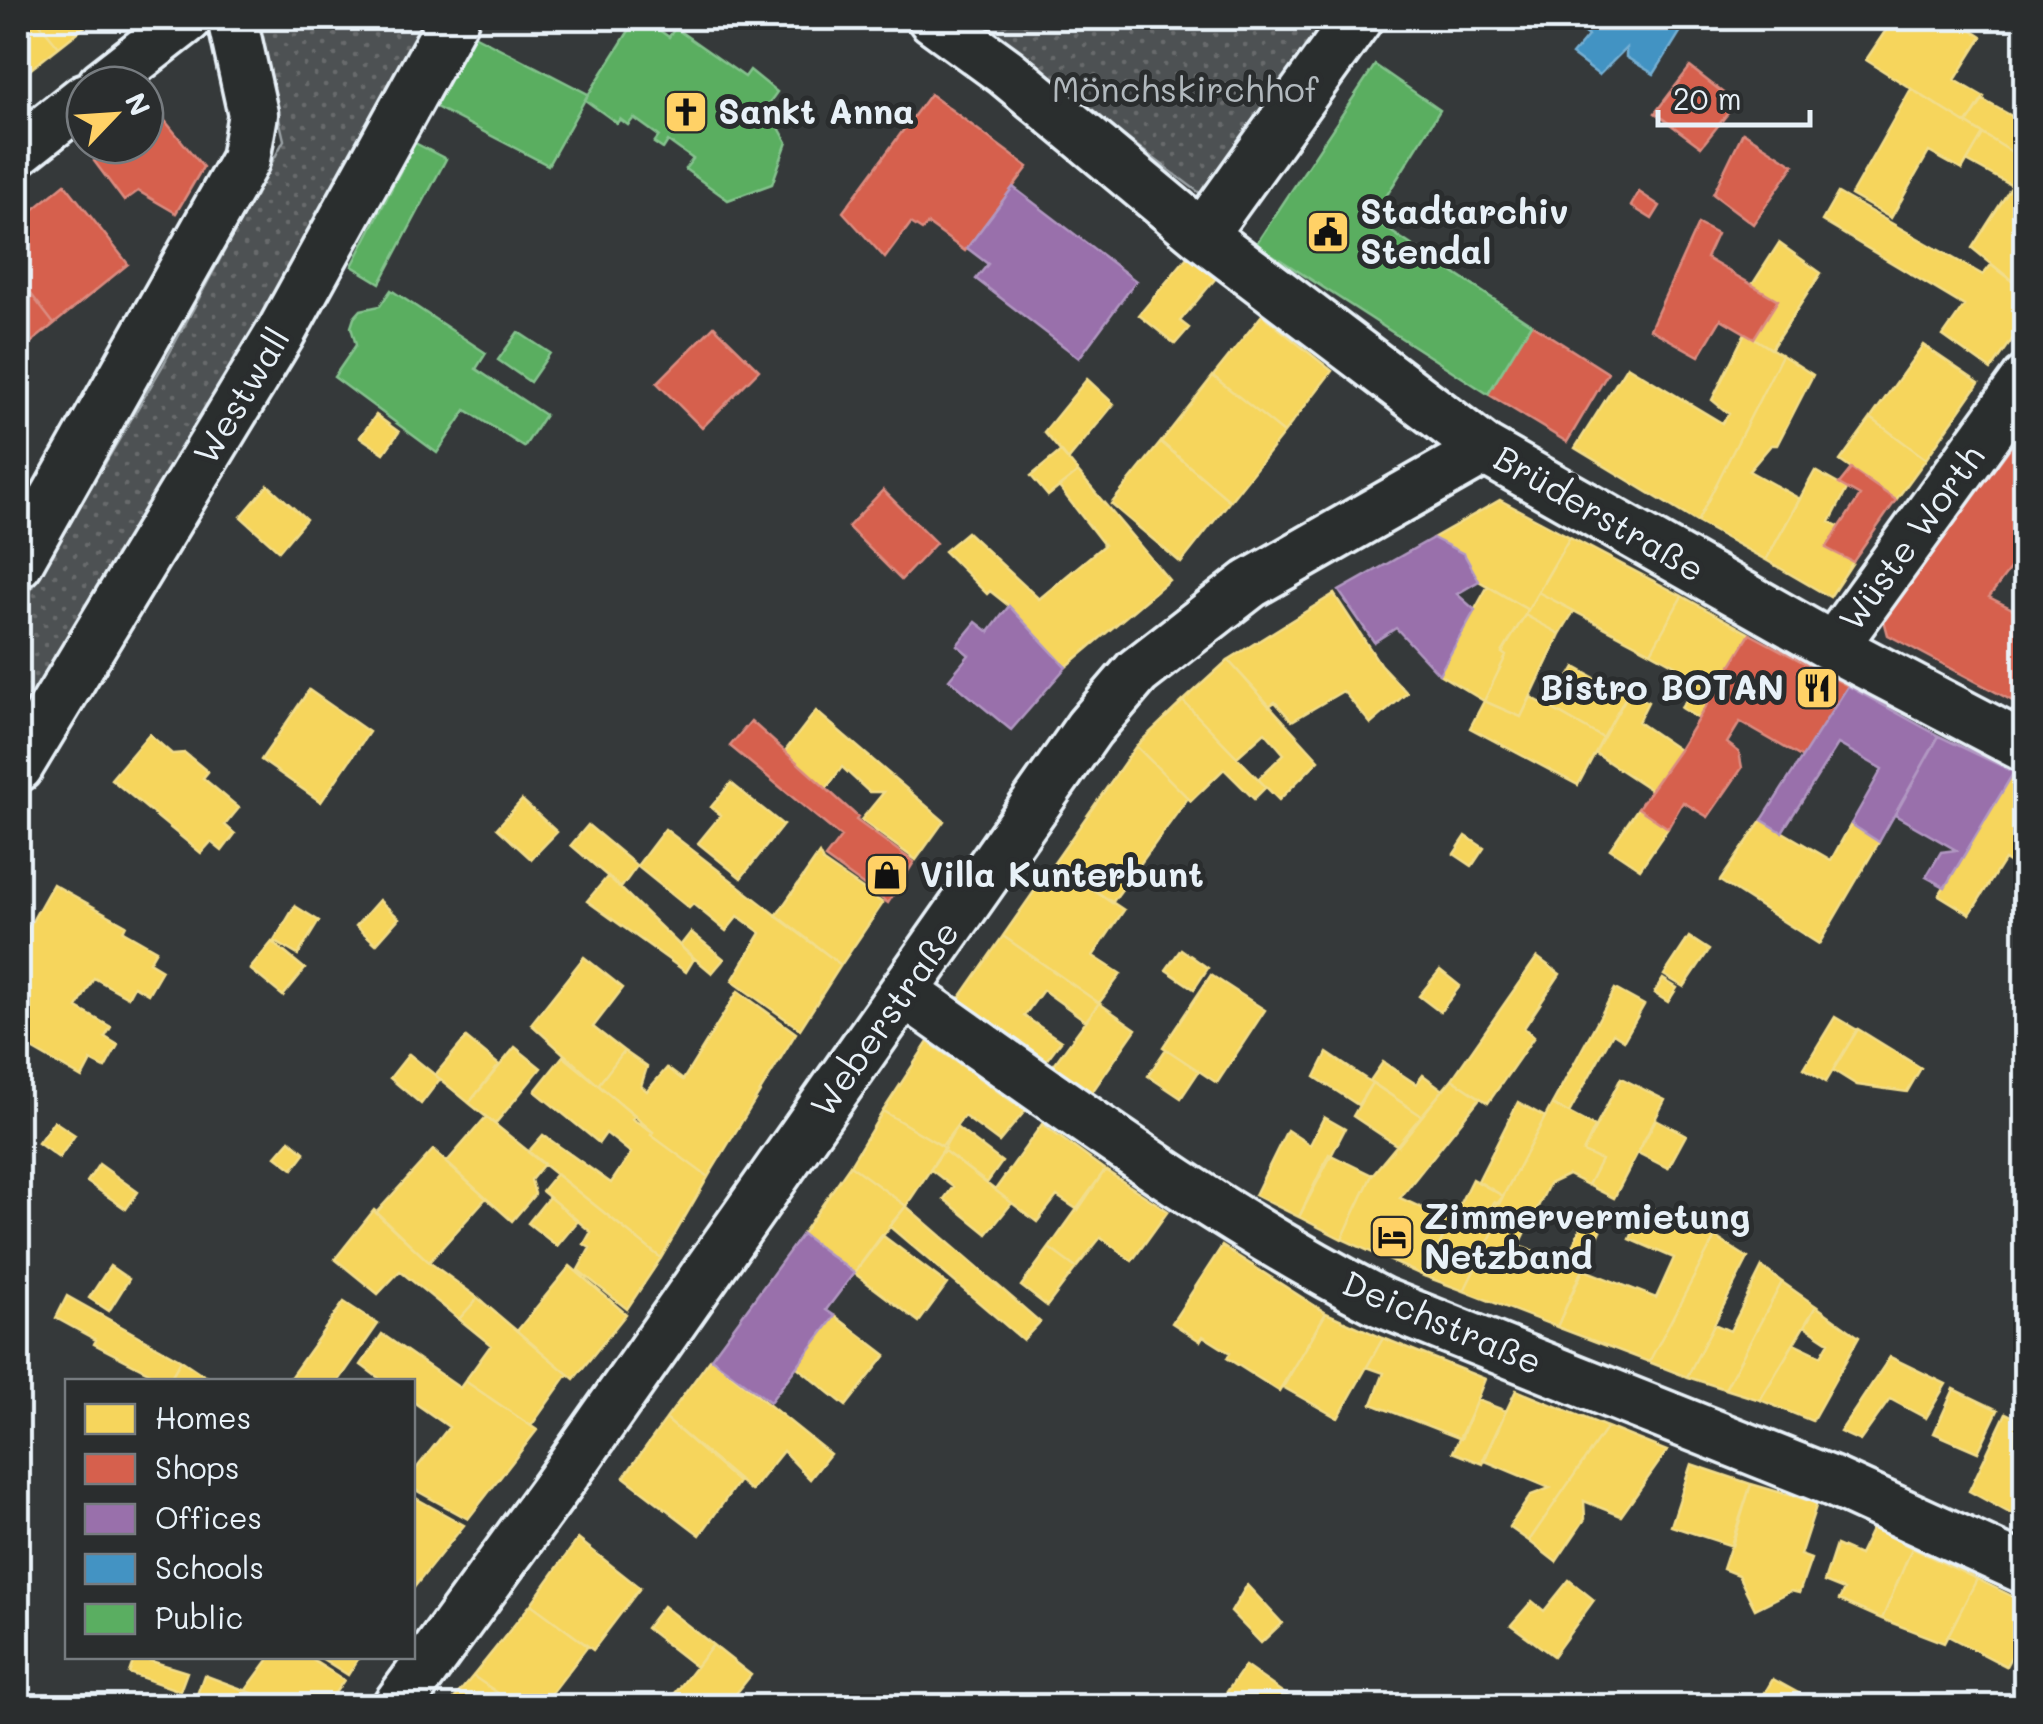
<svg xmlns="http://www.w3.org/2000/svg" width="2043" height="1724" font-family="Mali,sans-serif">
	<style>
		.park { fill: url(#park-dots); stroke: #9aa1a5; stroke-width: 2.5 }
		.homes { fill: #f6d55c; stroke: #f2dd8b; stroke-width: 2.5 }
		.shops { fill: #d6604d; stroke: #db8c80; stroke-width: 2.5 }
		.offices { fill: #9970ab; stroke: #b197c2; stroke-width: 2.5 }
		.schools { fill: #4393c3; stroke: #74afd3; stroke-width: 2.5 }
		.public { fill: #5aae61; stroke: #85c28e; stroke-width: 2.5 }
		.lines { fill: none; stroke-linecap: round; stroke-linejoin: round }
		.street-casing { stroke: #e8f1f8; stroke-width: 55 }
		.street { stroke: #2a2d2e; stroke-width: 48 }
		.labels { text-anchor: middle; stroke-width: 10; stroke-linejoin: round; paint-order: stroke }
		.park-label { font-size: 35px; fill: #b2b9be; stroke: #2a2d2e }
		.poi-label { font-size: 35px; font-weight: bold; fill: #e8f1f8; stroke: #2a2d2e; text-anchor: start }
		.street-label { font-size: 35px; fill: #e8f1f8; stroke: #2a2d2e }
	</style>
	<defs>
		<pattern id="park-dots" width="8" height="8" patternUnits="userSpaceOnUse" patternTransform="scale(2.5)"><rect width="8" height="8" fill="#4d5152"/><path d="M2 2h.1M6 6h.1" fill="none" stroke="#676a6c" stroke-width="1.8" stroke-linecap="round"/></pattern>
	</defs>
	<rect width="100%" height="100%" fill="#35393a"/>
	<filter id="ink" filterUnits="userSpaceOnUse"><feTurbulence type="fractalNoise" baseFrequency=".01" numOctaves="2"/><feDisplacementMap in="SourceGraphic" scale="20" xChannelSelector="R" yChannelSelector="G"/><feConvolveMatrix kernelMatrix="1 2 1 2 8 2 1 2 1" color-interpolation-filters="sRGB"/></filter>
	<g filter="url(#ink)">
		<path class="park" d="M256,18H431L261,327L18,740V611L162,367L284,140Z
			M967,18H1327L1201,194Z"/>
		<path class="homes" d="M18,18H35L59,47L18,79Z
			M35,18H96L59,47Z
			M1894,18H1953L1982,37L1955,80L1984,97L1967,124L1866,60Z
			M1911,89L1983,134L1962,170L1929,152L1891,218L1851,195Z
			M1983,100L2026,124V161L1967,124Z
			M1983,134L2026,161V292L1972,248L2012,186L1967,161Z
			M1838,193L1983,275L1991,265L2026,292V320L1991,370L1943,336L1964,306L1822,221Z
			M1779,243L1821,273L1771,349L1754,338L1778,300L1752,285Z
			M1188,256L1216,278L1180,321L1189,328L1175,344L1139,315Z
			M1262,315L1332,371L1284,433L1213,376Z
			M1745,333L1782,355L1697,522L1575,448L1627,366L1722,423L1729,414L1712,400Z
			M1923,345L1979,383L1926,459L1871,418Z
			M1782,355L1813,375L1777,445H1771L1749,471L1800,499L1766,560L1697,522Z
			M1213,376L1284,433L1230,501L1161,442Z
			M1087,379L1114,404L1068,460L1044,432Z
			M376,415L399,432L384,453L360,437Z
			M1871,418L1926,459L1896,500L1840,461Z
			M1161,442L1230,501L1181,563L1111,504Z
			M1061,451L1078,472L1048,496L1031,476Z
			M1815,471L1847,489L1830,522L1840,527L1826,548L1853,562L1830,597L1766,560Z
			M1078,472L1169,580L1066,667L1009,606L990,591L987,594L944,551L967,532L1039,599L1104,545L1059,487Z
			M268,485L306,519L279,551L241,517Z
			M1500,500L1570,537L1528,610L1479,581L1464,554L1433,538Z
			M1570,537L1682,596L1651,652L1538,592Z
			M1488,586L1528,610L1502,653L1506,656L1484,701L1439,674Z
			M1538,592L1574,611L1560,634L1525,615Z
			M1334,594L1380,664L1407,693L1371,724L1343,691L1292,721L1275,702L1269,706L1228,660Z
			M1682,596L1750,634L1699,719L1681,708L1687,699L1679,692L1689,673L1651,652Z
			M1525,615L1560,634L1521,717L1484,701L1506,656L1502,653Z
			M1228,660L1319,760L1279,800L1258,779L1284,754L1265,732L1237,757L1183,701Z
			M1575,667L1627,696L1603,738L1551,708Z
			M309,690L369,732L321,802L261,760Z
			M1629,691L1648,702L1638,722L1679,750L1651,790L1595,753Z
			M1531,697L1603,738L1578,785L1470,728L1484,701L1521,717Z
			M1183,701L1266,787L1254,799L1224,769L1191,801L1136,746Z
			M816,711L944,821L916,860L861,820L884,792H869L842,767L826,789L785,751Z
			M149,734L172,754L185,753L208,772L203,778L239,808L225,825L235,834L222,851L211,842L201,853L111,779Z
			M1136,746L1188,798L1112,903L1054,863Z
			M2014,772L2026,779V865L2020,862L2015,867L2004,860L1970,914L1939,895Z
			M731,783L783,825L741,878L698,843L721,815L711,807Z
			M522,800L557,832L531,859L497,828Z
			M1638,808L1668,828L1640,869L1610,849Z
			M1762,820L1831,860L1851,824L1879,842L1819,944L1720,881Z
			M588,825L637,866L621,888L571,845Z
			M665,829L841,965L800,1029L732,981L761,933L738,916L726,931L693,904L689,908L637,866Z
			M1466,836L1484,848L1472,866L1454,854Z
			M819,854L823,862L883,903L841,965L776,916Z
			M1054,863L1124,910L1093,956L1121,974L1099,1003L1003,936Z
			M608,876L694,959L686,972L587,901Z
			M53,884L126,925L123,931L156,950L149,962L162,970L148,994L134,986L128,997L94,978L77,1008L111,1027L105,1037L118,1045L105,1068L91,1061L82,1078L18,1041V938L22,939Z
			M379,900L399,918L376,944L356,926Z
			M295,906L319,921L298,955L274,941Z
			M691,932L724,959L712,973L680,946Z
			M1003,936L1099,1003L1086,1021L1043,990L1024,1016L1061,1041L1045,1062L959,999Z
			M1689,937L1709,950L1684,987L1664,975Z
			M272,942L305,969L283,996L250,969Z
			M1181,949L1208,968L1194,989L1166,970Z
			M584,957L623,988L593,1027L624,1051L598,1085L531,1024Z
			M1537,957L1560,974L1524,1028L1534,1037L1488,1103L1452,1079Z
			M1440,970L1460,986L1440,1012L1419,996Z
			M1211,975L1265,1010L1217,1083L1163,1047Z
			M1663,979L1677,988L1668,1002L1654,993Z
			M1615,989L1644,1005L1624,1040L1613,1033L1569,1113L1552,1104Z
			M738,991L796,1033L708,1177L651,1135L653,1132L598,1085L624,1051L647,1067L641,1086L647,1091L667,1068L683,1080Z
			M1099,1003L1136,1029L1090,1095L1052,1067Z
			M1835,1017L1857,1030L1826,1082L1804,1068Z
			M1858,1029L1921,1068L1907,1092L1857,1085L1833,1070Z
			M466,1038L499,1065L469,1103L435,1075Z
			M928,1042L1025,1111L999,1142L964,1116L942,1146L883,1111Z
			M515,1047L541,1068L495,1124L469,1103Z
			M1166,1049L1199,1071L1181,1098L1148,1076Z
			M1327,1053L1372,1083L1358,1105L1315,1077Z
			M409,1054L440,1079L421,1104L390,1078Z
			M563,1056L635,1115L632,1119L653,1132L651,1135L708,1177L661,1258L528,1152L543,1135L611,1183L631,1153L606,1133L599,1143L535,1091Z
			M1383,1062L1416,1084L1423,1075L1443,1090L1422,1116L1370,1081Z
			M1621,1078L1665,1100L1614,1198L1588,1185L1601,1160L1583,1152Z
			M1452,1079L1480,1098L1400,1198L1451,1221L1424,1276L1342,1239L1372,1175Z
			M1372,1083L1422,1116L1398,1146L1353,1116Z
			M1518,1102L1545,1117L1503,1196L1478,1181Z
			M1552,1104L1595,1127L1583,1152L1601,1160L1588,1185L1568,1175L1549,1184L1519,1246L1565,1264L1585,1217L1603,1226L1557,1327L1464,1291L1496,1226L1484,1221L1494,1202L1499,1204Z
			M883,1111L945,1148L906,1206L850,1165Z
			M486,1117L544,1164L531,1180L535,1194L512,1221L446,1163Z
			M1324,1117L1345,1129L1299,1217L1255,1195L1287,1130L1310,1145Z
			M1656,1119L1686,1135L1668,1168L1638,1153Z
			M54,1121L75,1135L59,1158L38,1143Z
			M1042,1124L1105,1170L1078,1210L1057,1196L1037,1222L995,1190Z
			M956,1127L1002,1162L987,1183L943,1150Z
			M290,1140L305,1153L293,1169L276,1156Z
			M433,1150L486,1198L429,1262L376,1213Z
			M943,1150L1012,1203L987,1234L944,1199L953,1187L930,1169Z
			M1329,1154L1372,1175L1342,1239L1299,1217Z
			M99,1164L138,1192L126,1209L87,1182Z
			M850,1165L906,1206L854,1273L802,1234Z
			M1105,1170L1168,1211L1132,1261L1101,1237L1076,1268L1049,1248Z
			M556,1174L661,1258L627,1309L578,1270L590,1248L584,1244L591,1232L542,1191Z
			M1472,1179L1503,1196L1484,1221L1496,1226L1464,1291L1424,1276Z
			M549,1197L578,1221L557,1246L528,1223Z
			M1645,1205L1715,1237L1649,1362L1557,1327L1582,1269L1656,1298L1674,1258L1630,1239Z
			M906,1206L1040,1322L1023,1340L889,1226Z
			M374,1210L429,1262L478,1298L459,1319L400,1271L378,1294L335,1259Z
			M882,1235L947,1284L919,1322L854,1273Z
			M1715,1237L1748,1258L1687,1377L1649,1362Z
			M1222,1246L1326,1313L1279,1391L1227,1358L1230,1353L1203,1336L1200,1341L1172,1323Z
			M1049,1248L1076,1268L1047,1306L1021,1286Z
			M110,1266L129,1279L109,1311L89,1298Z
			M570,1266L626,1314L574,1379L517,1331Z
			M1762,1267L1782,1282L1725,1389L1687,1377L1714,1324L1730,1331Z
			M1782,1282L1816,1306L1760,1400L1725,1389Z
			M67,1296L181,1360L168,1382L94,1344L96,1340L56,1318Z
			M478,1298L568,1374L531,1426L465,1381L491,1345L459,1319Z
			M344,1302L378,1324L338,1382H287Z
			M1816,1306L1859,1337L1812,1421L1760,1400L1794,1343L1821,1356L1829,1342L1805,1326Z
			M1326,1313L1383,1338L1338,1418L1283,1387Z
			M835,1316L886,1355L846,1406L796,1366Z
			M382,1334L460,1388L465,1381L537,1430L468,1519L412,1488V1474L449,1427L412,1401V1382H384L361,1365Z
			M1383,1338L1485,1379L1461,1439L1372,1404L1384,1373L1367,1367Z
			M1890,1357L1946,1384L1926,1418L1890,1399L1860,1441L1840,1432Z
			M711,1358L830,1454L810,1479L783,1451L751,1491L666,1419Z
			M181,1360L214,1382H168Z
			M1954,1389L1998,1410L1978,1452L1934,1433Z
			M1516,1390L1607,1427L1529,1541L1509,1527L1531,1495L1550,1488L1483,1460Z
			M1477,1400L1506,1411L1483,1464L1453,1452Z
			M2006,1413L2026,1423V1522L1969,1491Z
			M666,1419L738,1482L700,1535L624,1477Z
			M1607,1427L1667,1451L1621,1516L1584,1501L1585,1519L1556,1562L1529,1541Z
			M1691,1464L1751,1484L1732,1546L1671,1526Z
			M1751,1484L1817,1503L1800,1555L1811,1559L1799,1593L1791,1591L1755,1609L1738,1575L1723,1569Z
			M412,1496L464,1525L412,1590Z
			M1872,1528L1912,1548L1882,1619L1839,1600L1844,1590L1824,1582L1836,1545L1859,1555Z
			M578,1539L640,1588L593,1650L531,1604Z
			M1912,1548L1977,1579L1944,1643L1882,1619Z
			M1977,1579L2026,1603V1629L2006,1666L1948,1636Z
			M1569,1580L1594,1600L1553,1656L1511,1625L1532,1601L1544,1611Z
			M1247,1585L1282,1623L1261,1643L1231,1612Z
			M531,1604L588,1646L548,1698L562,1706H517L473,1676Z
			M663,1606L713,1645L696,1667L646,1628Z
			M713,1645L751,1675L728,1704L731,1706H665Z
			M135,1656L187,1672L180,1691L129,1673Z
			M271,1656H306L344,1680L326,1706H279L246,1690Z
			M318,1656H360L348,1675Z
			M1245,1666L1289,1697L1282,1706H1217Z
			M204,1675L263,1697L279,1706H193Z
			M473,1676L517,1706H448Z
			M1773,1679L1822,1706H1757Z"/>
		<path class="shops" d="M1690,67L1736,103L1701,147L1655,113Z
			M930,94L1028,167L965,251L928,224L922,230L911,223L885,258L843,212Z
			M157,111L203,167L176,213L138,191L124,201L94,161L115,145H145V121Z
			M1743,132L1794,165L1753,224L1713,194Z
			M65,184L128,264L54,324L18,277V222Z
			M1639,192L1660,206L1652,219L1631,206Z
			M1698,224L1717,234L1706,258L1778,300L1754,338L1721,319L1699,356L1650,329Z
			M18,277L54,324L18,353Z
			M1531,324L1608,373L1567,442L1488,394Z
			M714,326L759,370L702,428L657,383Z
			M2026,426V548L1989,597L2026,616L2024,707L1888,635L1884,620Z
			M1851,469L1896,500L1853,562L1826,548L1860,496L1839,484Z
			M883,490L936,543L901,580L848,527Z
			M1750,634L1848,686L1803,758L1740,722L1727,743L1739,752L1742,768L1708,817L1683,802L1668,828L1638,808L1679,750Z
			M751,721L858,817L856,820L914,862L888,903L825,858L841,837L730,746Z"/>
		<path class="offices" d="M1013,187L1136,281L1079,358L976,279L988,264L967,248Z
			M1433,538L1464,554L1479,581L1457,594L1475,610L1439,674L1396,628L1374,642L1339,591Z
			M1009,606L1066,667L1011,730L949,679L969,655L957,645L976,622L989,632Z
			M1848,686L1939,736L1879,842L1851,824L1882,769L1838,744L1782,832L1762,820Z
			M1939,736L2014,772L1945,887L1926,877L1941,852L1956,850L1895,815Z
			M802,1234L854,1273L826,1310L835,1316L770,1402L711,1358Z"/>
		<path class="schools" d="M1575,18H1689L1654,74L1626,57V48L1599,75L1572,55L1588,36L1583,32L1587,27Z"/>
		<path class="public" d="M637,18H653L649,23L669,37L675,28L745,77L750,70L777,92L767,106L787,142L772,184L728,200L685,169L693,159L668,141L663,149L654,143L659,136L634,118L628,125L620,119L617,123L585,100Z
			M470,33L588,94L548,165L432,105Z
			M1375,65L1440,110L1372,219L1531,324L1488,394L1256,244Z
			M415,143L446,159L380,283L352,266Z
			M391,290L486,353L476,369L545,415L524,447L466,410L437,453L334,377L356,345L351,327L354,318L361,310L380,306Z
			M518,332L550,353L530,382L498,360Z"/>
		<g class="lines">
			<g class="street-casing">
				<path id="street" d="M932,18L1006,72L1202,235L1485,450L1833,647L2026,748
					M102,85L188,18
					M18,151L85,98
					M1202,235L1358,18
					M18,563L245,160L253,114L232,18
					M1833,647L2026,380
					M18,767L280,334L454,18
					M904,992C1060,1101 1211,1215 1381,1302L1833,1482L2026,1570
					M397,1706L552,1493L1089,728L1137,672L1250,584L1485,450"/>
			</g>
			<use href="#street" class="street"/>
		</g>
	</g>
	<defs>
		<g id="church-square" transform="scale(2.25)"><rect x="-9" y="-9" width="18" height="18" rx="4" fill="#ffd166" stroke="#2a2d2e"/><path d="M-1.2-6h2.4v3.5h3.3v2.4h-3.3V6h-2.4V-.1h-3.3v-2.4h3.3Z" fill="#111"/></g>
		<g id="civic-square" transform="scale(2.25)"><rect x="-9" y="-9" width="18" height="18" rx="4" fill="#ffd166" stroke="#2a2d2e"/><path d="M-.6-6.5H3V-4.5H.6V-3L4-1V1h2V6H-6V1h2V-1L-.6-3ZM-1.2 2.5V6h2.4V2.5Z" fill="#111"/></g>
		<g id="restaurant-square" transform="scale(2.25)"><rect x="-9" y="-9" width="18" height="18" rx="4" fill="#ffd166" stroke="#2a2d2e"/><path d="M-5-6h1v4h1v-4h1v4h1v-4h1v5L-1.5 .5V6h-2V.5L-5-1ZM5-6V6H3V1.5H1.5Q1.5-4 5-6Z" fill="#111"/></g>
		<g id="shop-square" transform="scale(2.25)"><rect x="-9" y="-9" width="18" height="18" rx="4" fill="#ffd166" stroke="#2a2d2e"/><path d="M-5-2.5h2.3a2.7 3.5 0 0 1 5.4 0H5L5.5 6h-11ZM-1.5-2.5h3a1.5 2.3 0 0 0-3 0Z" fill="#111"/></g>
		<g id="hotel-square" transform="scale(2.25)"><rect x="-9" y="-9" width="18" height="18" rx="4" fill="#ffd166" stroke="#2a2d2e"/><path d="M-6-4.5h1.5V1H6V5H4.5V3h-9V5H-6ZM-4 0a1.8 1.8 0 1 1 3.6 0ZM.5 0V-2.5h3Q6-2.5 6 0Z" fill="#111"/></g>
	</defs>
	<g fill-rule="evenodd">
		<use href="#church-square" x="686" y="112"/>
		<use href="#civic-square" x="1328" y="232"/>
		<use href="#restaurant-square" x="1817" y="688"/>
		<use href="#shop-square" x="887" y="875"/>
		<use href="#hotel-square" x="1392" y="1237"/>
	</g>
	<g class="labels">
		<g class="park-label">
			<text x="1185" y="102">Mönchskirchhof</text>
		</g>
		<g class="poi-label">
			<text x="718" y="124">Sankt Anna</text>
			<text x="1360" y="224">Stadtarchiv<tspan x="1360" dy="40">Stendal</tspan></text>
			<text x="1784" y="700" text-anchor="end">Bistro BOTAN</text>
			<text x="920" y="887">Villa Kunterbunt</text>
			<text x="1424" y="1229">Zimmervermietung<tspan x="1424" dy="40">Netzband</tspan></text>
		</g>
		<g class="street-label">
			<text transform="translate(242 396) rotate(-59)" y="12">Westwall</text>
			<text transform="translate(1599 514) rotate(30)" y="12">Brüderstraße</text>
			<text transform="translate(1912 538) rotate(-54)" y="12">Wüste Worth</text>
			<text transform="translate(885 1019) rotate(-55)" y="12">Weberstraße</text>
			<text transform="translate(1442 1323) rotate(23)" y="12">Deichstraße</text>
		</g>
	</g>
	<rect width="2043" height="1724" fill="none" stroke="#2a2d2e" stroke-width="60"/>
	<rect x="30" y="30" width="1983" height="1664" fill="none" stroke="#e8f1f8" stroke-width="4" filter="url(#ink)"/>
	<rect x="65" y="1379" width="350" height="280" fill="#2a2d2e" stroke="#767b7f" stroke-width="2.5"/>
	<rect x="85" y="1404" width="50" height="30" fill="#f6d55c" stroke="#767b7f" stroke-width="2.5"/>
	<text x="155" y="1429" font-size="30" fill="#e8f1f8">Homes</text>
	<rect x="85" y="1454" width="50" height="30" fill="#d6604d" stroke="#767b7f" stroke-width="2.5"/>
	<text x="155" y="1479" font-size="30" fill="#e8f1f8">Shops</text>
	<rect x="85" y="1504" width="50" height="30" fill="#9970ab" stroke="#767b7f" stroke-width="2.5"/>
	<text x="155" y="1529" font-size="30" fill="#e8f1f8">Offices</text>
	<rect x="85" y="1554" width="50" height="30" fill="#4393c3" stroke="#767b7f" stroke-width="2.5"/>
	<text x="155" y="1579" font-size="30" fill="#e8f1f8">Schools</text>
	<rect x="85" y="1604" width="50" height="30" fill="#5aae61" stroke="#767b7f" stroke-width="2.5"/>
	<text x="155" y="1629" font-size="30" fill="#e8f1f8">Public</text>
	<g transform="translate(115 115) rotate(65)"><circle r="48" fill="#2a2d2e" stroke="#767b7f" stroke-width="2.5"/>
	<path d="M0-8L18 38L0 25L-18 38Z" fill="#ffd166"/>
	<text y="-15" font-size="28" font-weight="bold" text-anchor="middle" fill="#e8f1f8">N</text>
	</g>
	<path d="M1658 110v15h152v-15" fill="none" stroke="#e8f1f8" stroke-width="5"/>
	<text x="1673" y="110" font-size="30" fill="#e8f1f8" stroke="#2a2d2e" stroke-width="8" paint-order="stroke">20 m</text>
</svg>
